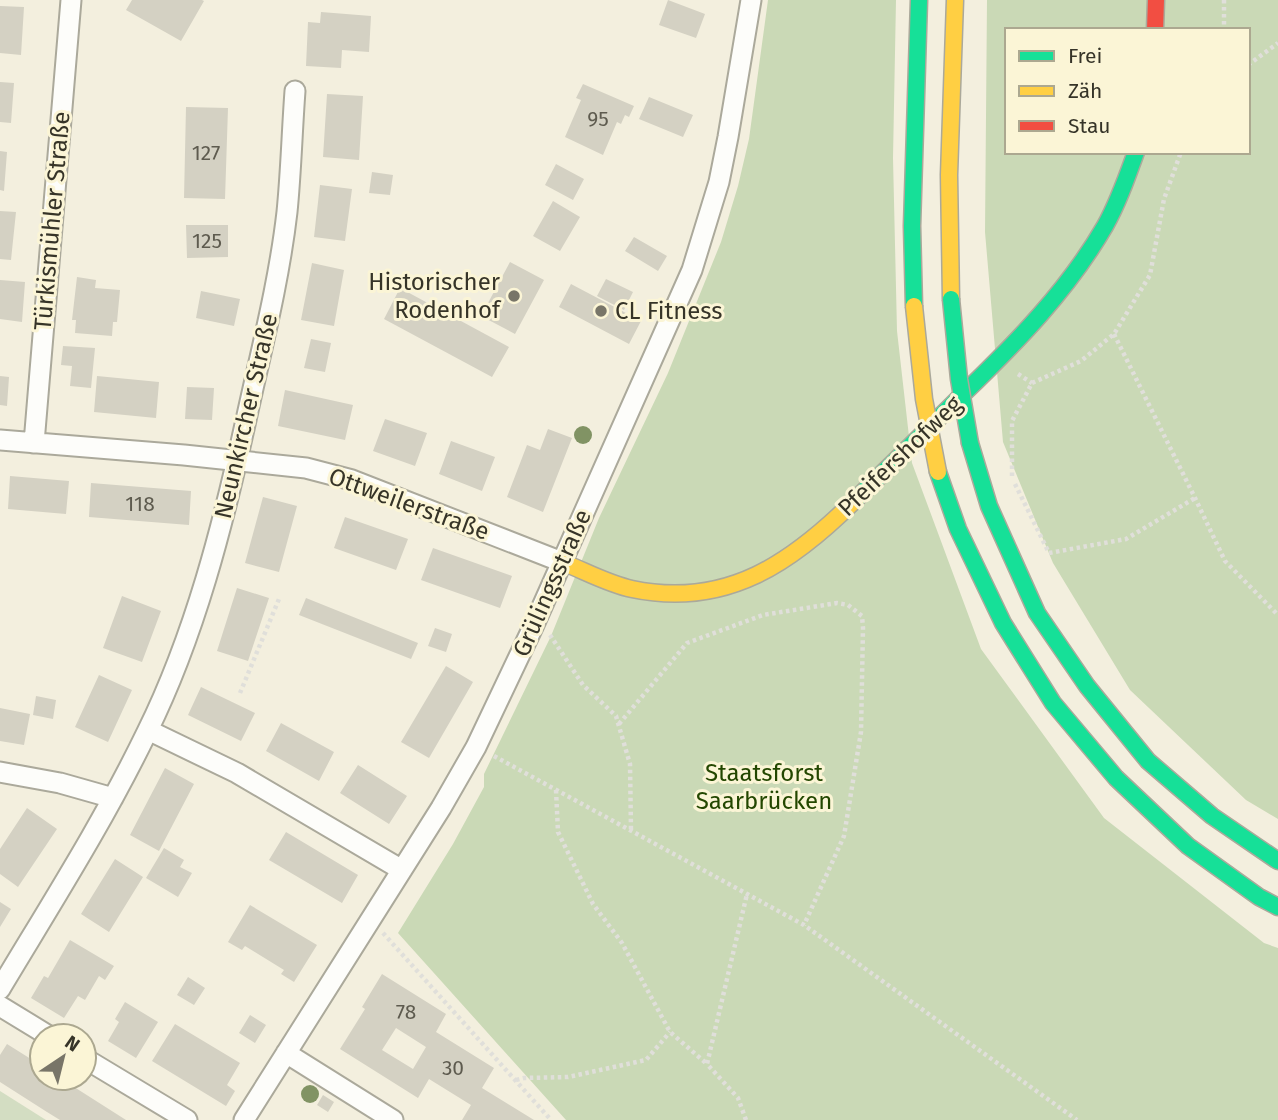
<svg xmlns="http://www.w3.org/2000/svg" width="1278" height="1120" font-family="'Fira Sans',sans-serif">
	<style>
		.green { fill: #d3ddc2 }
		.forest { fill: #cad9b6; fill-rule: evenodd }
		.building { fill: #d4d1c3; fill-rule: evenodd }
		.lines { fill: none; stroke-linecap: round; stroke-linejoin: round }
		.street-casing { stroke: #aba99b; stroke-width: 23 }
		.fast-casing { stroke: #aba99b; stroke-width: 19 }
		.slow-casing { stroke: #aba99b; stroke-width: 19 }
		.jam-casing { stroke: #aba99b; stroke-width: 19 }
		.path { stroke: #e0dfda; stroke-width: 4.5; stroke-dasharray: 3.5 3.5; stroke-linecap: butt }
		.street { stroke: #fdfdfa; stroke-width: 19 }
		.fast { stroke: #16e098; stroke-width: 16 }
		.slow { stroke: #ffcf43; stroke-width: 16 }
		.jam { stroke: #f24e42; stroke-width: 16 }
		.fast-bridge-casing { stroke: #aba99b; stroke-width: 19; stroke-linecap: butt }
		.slow-bridge-casing { stroke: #aba99b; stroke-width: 19; stroke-linecap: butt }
		.fast-bridge { stroke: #16e098; stroke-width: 16 }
		.slow-bridge { stroke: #ffcf43; stroke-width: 16 }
		.tree { fill: #819364 }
		.poi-dot { fill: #787568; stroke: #fbf5d6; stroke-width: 2.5 }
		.labels { text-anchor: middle; stroke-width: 6; stroke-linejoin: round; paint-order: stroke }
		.number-label { font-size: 21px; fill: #5e5b4f }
		.street-label { font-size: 24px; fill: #363428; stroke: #fbf5d6 }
		.poi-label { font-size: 24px; fill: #363428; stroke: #fbf5d6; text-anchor: end }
		.park-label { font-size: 24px; fill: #234700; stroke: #fbf5d6 }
	</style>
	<rect width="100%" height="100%" fill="#f3efde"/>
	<path class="green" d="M0,1091L46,1120H0Z"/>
	<path class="forest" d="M768,0H896L893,158L897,331L912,463L981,649L1104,818L1264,943L1278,948V1120H566L398,933L453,844L484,787V774L551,636L599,518L668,373L721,242L738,186L749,139Z
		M987,0H1278V819L1246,800L1130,690L1053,563L1003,442L985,232ZM1007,30H1248V152H1007Z"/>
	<path class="building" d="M132,0H202L204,1L181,41L126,10Z
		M668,0L705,14L696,38L659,25Z
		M0,6L24,7L21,55L0,53Z
		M321,12L371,16L369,52L342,50L341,68L306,66L308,22L320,23Z
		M0,82L14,83L11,123L0,122Z
		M583,84L634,106L629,117L625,115L621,124L617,122L603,155L565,137L581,100L576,98Z
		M327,94L363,96L359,160L323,157Z
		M649,97L693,115L683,137L639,119Z
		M186,107L228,108L225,199L184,198Z
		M0,151L7,152L4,191L0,190Z
		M556,164L584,179L573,200L545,185Z
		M372,172L393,175L390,195L369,193Z
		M320,185L352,189L345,241L314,237Z
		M553,201L580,217L560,251L533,236Z
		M0,211L16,212L11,260L0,259Z
		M186,225H228V257L187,258Z
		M634,237L667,256L658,271L625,251Z
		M510,262L544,280L515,334L481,316Z
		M312,263L344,270L334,326L301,320Z
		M77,277L96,280L95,288L120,290L117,322H113L112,336L75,333L76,320H72Z
		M606,279L633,292L624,310L597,296Z
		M0,280L25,282L22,322L0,319Z
		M571,284L641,321L629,344L559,307Z
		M400,288L509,347L492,377L384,319Z
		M201,291L240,299L234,326L196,318Z
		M311,339L331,343L325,372L304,368Z
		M63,346L95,348L91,388L70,386L72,366L61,365Z
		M0,376L9,377L7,406L0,405Z
		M97,376L159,382L156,418L94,412Z
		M187,387L214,388L212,420L185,419Z
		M285,390L353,405L345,440L278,426Z
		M385,419L427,433L415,466L373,451Z
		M548,429L572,438L543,512L507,497L527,445L540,450Z
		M451,441L495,457L482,491L439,474Z
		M10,476L69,481L66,514L8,509Z
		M91,483L191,491L189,525L89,517Z
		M263,497L297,506L279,572L245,563Z
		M345,517L408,539L396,570L334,548Z
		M433,548L512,576L500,608L421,580Z
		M237,588L269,598L248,661L217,651Z
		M122,596L161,611L142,662L103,648Z
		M306,598L418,643L411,659L299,615Z
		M435,628L452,634L446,652L428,646Z
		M446,666L473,682L429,758L401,742Z
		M99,675L132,690L108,742L75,727Z
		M201,687L255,713L241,741L188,715Z
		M36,696L56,700L53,719L33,715Z
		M0,708L30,714L24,745L0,741Z
		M281,723L334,752L319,781L266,751Z
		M358,765L407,796L389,824L340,793Z
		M165,768L194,784L159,851L130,835Z
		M27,808L57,829L18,887L0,874V849Z
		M286,832L358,875L342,903L269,860Z
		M164,848L184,860L180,867L192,873L178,897L146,878Z
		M115,859L143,877L109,932L81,914Z
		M0,902L11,909L0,927Z
		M250,905L317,945L294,982L281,974L284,970L245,946L242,950L228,942Z
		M70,940L114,966L105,980L99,976L85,1000L78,996L64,1018L31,998L44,976L48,978Z
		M382,974L446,1014L436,1032L494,1068L482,1088L534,1120H462L471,1105L429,1079L418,1098L340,1049L365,1009L362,1007ZM396,1028L426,1047L413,1069L382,1050Z
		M188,977L205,988L194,1005L177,995Z
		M125,1002L158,1022L136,1058L108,1041L119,1022L115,1019Z
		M250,1015L266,1025L255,1043L239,1033Z
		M175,1024L240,1063L227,1085L235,1091L226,1106L152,1061Z
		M7,1044L42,1066V1078H60L126,1120H60L47,1112L0,1082V1055Z
		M323,1095L334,1102L328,1112L317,1105Z"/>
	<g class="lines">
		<g class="street-casing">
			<path id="street" d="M0,440L184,455L306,468L352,480L562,562
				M34,443L71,0
				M148,730L237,773L402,870
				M0,772L60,783L113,798
				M0,989C51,904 104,821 147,732C195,635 223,525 246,420C261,351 279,282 287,212C291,172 292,131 295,91
				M0,1006L49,1036
				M286,1053L393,1120
				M84,1058L187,1120
				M244,1120L441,808L476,747L533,627L692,270L719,182L728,137L751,0"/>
		</g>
		<g class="fast-casing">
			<path id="fast" d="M914,306L912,226L919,0
				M970,443L989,506L1037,613L1087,686L1148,761L1212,816L1278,861
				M938,472L958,529L1003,623L1053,703L1116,778L1188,846L1259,897L1278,907
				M856,499C892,464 928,429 963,394C1016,343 1068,290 1105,226C1118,203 1127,177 1136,152"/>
		</g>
		<g class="slow-casing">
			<path id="slow" d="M951,299L949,175L955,0
				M562,562C585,571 608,584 632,589C727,609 793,562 856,499"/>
		</g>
		<g class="jam-casing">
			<path id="jam" d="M1155,30L1156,0"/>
		</g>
		<path class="path" d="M1224,0V30
			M1248,65L1278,43
			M1114,334L1195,498L1225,561L1278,615
			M1018,374L1032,383
			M1012,476V421L1032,383L1081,361L1114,334L1150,275L1164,199L1181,152
			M1015,484L1049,553L1126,539L1195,498
			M550,635L583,685L616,716L630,764L631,831
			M240,693L279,599
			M619,724L687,643L763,615L837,603L848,605L862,616L863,628L861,732L844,836L804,925
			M494,756L804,925L1077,1120
			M556,790L558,832L593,904L622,943L670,1032L707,1064
			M383,933L551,1120
			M516,1080L524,1078L568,1077L646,1060L670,1032
			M746,1120L738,1098L707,1064L747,894"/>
		<use href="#street" class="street"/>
		<use href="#fast" class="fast"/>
		<use href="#slow" class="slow"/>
		<use href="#jam" class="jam"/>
		<g class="fast-bridge-casing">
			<path id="fast-bridge" d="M951,299L959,379L970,443"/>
		</g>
		<g class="slow-bridge-casing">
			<path id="slow-bridge" d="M914,306L924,399L938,472"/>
		</g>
		<use href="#fast-bridge" class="fast-bridge"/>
		<use href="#slow-bridge" class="slow-bridge"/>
	</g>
	<g class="tree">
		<circle cx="583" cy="435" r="9"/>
		<circle cx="310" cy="1094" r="9"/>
	</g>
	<g class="poi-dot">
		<circle cx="514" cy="296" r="7"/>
		<circle cx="601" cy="311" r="7"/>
	</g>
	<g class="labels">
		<g class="number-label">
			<text x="598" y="126">95</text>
			<text x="206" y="160">127</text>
			<text x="207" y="248">125</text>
			<text x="140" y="511">118</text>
			<text x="406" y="1019">78</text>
			<text x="453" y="1075">30</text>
		</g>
		<g class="street-label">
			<text transform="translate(52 221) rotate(-85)" y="8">Türkismühler Straße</text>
			<text transform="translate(246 416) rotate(-77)" y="8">Neunkircher Straße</text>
			<text transform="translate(900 456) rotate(-44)" y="8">Pfeifershofweg</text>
			<text transform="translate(409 504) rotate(20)" y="8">Ottweilerstraße</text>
			<text transform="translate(552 583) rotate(-66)" y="8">Grülingsstraße</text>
		</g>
		<g class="poi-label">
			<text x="500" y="290">Historischer<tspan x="500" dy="28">Rodenhof</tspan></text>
			<text x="615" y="319" text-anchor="start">CL Fitness</text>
		</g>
		<g class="park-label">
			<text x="764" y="781">Staatsforst<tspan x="764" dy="28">Saarbrücken</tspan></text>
		</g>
	</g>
	<rect x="1005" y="28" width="245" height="126" fill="#fbf5d6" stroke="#aca890" stroke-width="2"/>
	<rect x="1019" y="51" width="35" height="10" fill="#16e098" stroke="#aca890" stroke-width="2"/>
	<text x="1068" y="63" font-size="21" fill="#363428">Frei</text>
	<rect x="1019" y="86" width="35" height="10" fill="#ffcf43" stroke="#aca890" stroke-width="2"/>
	<text x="1068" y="98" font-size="21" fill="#363428">Zäh</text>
	<rect x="1019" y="121" width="35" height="10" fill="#f24e42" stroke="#aca890" stroke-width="2"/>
	<text x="1068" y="133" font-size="21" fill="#363428">Stau</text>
	<g transform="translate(63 1057) rotate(35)"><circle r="33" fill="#fbf5d6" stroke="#aca890" stroke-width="2"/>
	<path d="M0-5L12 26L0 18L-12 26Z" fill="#787568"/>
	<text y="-10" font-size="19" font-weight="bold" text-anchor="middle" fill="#363428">N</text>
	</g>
</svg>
